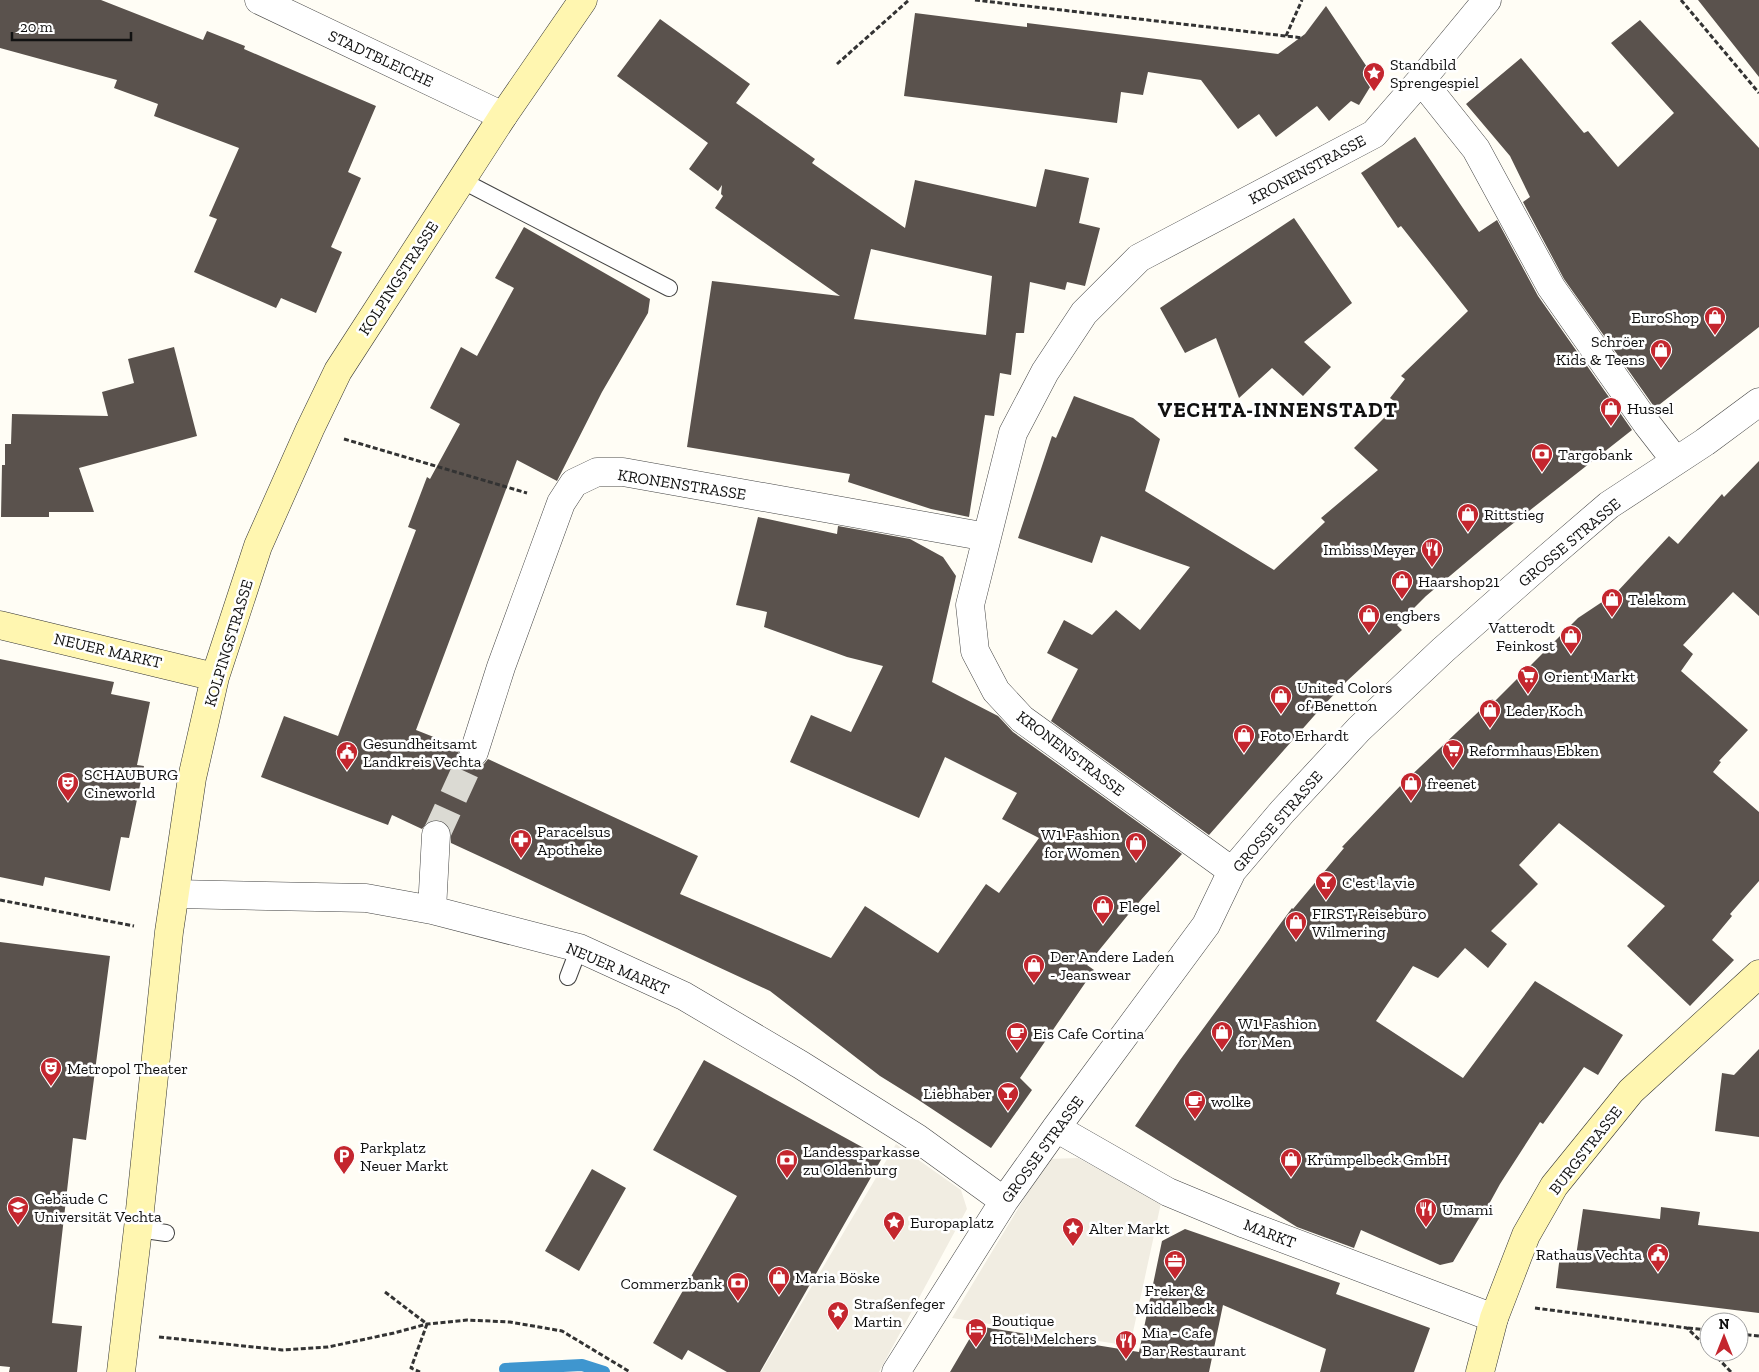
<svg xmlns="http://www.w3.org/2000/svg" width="1759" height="1372" font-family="'Zilla Slab',serif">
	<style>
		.plaza { fill: #f1ede2 }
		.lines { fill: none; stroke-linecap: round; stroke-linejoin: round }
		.stream { stroke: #3f96cf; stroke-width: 12 }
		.building { fill: #5a524d; fill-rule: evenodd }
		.street-tunnel { stroke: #dbdad3; stroke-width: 28; stroke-dasharray: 28 14; stroke-linecap: butt }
		.lane-casing { stroke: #444; stroke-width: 18 }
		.street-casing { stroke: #444; stroke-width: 29 }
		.secondary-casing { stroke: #333; stroke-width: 29 }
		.path { stroke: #333; stroke-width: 3; stroke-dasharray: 5 2.5; stroke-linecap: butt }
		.lane { stroke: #fff; stroke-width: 16 }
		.street { stroke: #fff; stroke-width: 28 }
		.secondary { stroke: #fff6b0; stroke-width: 28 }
		.labels { text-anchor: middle; stroke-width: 5; stroke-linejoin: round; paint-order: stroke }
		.street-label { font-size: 16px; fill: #111; stroke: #fff }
		.poi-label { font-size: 16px; fill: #111; stroke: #fff; text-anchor: start }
		.district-label { font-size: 21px; font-weight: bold; letter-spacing: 1px; fill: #111; stroke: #fff }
	</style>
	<rect width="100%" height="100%" fill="#fffdf5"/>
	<path class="plaza" d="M896,1144L961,1190L967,1209L879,1372H761Z
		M1078,1158L1161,1203L1130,1346L952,1318L1048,1159Z"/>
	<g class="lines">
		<path class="stream" d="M505,1369L582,1365L604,1372"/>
	</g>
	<path class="building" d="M0,0H101L203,40L207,31L245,46L244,49L376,106L348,172L361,178L331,247L342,252L316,313L281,298L276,308L194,272L217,219L209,216L239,148L154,116L158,104L114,88L117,80L0,48Z
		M1698,0H1759V77Z
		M1326,6L1375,79L1359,105L1351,101L1329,121L1317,106L1276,137L1259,114L1238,129L1201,80L1148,72L1143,95L1121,92L1117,123L904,96L915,13L1027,27V23L1278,54L1305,34Z
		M660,19L750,84L736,103L815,159L812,163L905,228L915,180L1036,207L1045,169L1089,178L1079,223L1100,228L1085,286L1067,282L1065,290L1030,282L1024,333H1016L1011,375L1000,373L994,416L985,415L969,517L931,509L848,482L850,474L687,447L712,281L840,296L715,208L723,196L721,194L722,185L718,191L689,169L708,143L617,76ZM871,249L992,276L986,335L854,319Z
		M1640,20L1759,148V327L1655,408L1564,279L1523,202L1530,197L1510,156L1466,104L1521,58L1584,133L1588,131L1618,167L1674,113L1611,43Z
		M1415,137L1479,232L1497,220L1538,296L1632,430L1501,533L1426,596L1397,625L1402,630L1347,681L1321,708L1209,835L1051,721L1078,669L1047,653L1064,620L1092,635L1116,610L1140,630L1190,567L1101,536L1092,563L1018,538L1052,436L1056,438L1074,396L1133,418L1160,439L1145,491L1274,570L1325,522L1321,518L1378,470L1354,448L1398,404L1390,398L1405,379L1401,376L1468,311L1401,226L1398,228L1361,173Z
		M1294,218L1352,303L1304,342L1331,367L1303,396L1272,368L1239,398L1216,338L1185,353L1160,308Z
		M524,227L650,299L648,313L602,392L557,481L517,460L416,730L459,747V756L462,762L469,767H478L484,764L488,759L698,856L680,894L831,958L865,906L938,953L986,884L999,893L1039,838L1002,819L1017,793L945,757L919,818L790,762L811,715L851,732L883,666L847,657L764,627L767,612L736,605L758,517L837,534L838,526L910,539L943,557L956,576L932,682L998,716L1013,732L1182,854L1132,910L1087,965L1094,970L1020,1078L1032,1090L991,1148L917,1099L880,1076L770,991L451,843L450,828L444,822L437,819L429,821L422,829L392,815L388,825L261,777L284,716L338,736L416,530L408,527L427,477L430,479L460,424L430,408L461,347L477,356L514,288L495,278Z
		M174,347L197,436L79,468L94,512H49V517H1L2,465H5V444H11L12,414L108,416L102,392L134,383L128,359Z
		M1759,461V616L1733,592L1683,645L1693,654L1681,671L1748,730L1719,761L1721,762L1713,772L1759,812V881L1730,914L1732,916L1712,940L1734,960L1690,1006L1627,946L1665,906L1559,823L1519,865L1538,884L1491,931L1507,944L1488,968L1465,948L1438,978L1413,966L1376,1021L1463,1078L1535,981L1623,1035L1598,1075L1584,1067L1543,1124L1540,1122L1500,1184L1483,1215H1481L1453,1262L1440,1265L1361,1230L1354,1248L1297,1227L1135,1126L1180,1060L1292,908L1293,909L1344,848L1342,847L1402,784L1492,699L1495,701L1578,618L1617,592L1669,536L1678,544L1722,494L1724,497Z
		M0,659L114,682L111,694L150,702L137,765L144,766L129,838L121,837L110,891L45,877L43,886L0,877Z
		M0,942L110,956L86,1140L73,1138L52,1323L82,1326L77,1372H9L10,1367L0,1366Z
		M1759,1049V1137L1715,1131L1722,1073L1734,1075Z
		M704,1060L882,1158L760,1372H727L688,1350L682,1360L653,1343L737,1196L653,1150Z
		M592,1169L626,1188L579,1271L545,1251Z
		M1661,1207L1700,1212L1698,1225L1759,1232V1313L1556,1288L1560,1255L1576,1256L1583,1209L1660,1219Z
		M1185,1229L1340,1283L1336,1294L1430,1328L1414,1372H1320L1326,1349L1223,1305L1209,1372H950L977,1326L1139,1352L1162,1241Z"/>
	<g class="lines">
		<path class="street-tunnel" d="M436,835L474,752"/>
		<g class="lane-casing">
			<path id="lane" d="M461,180L669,288
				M568,977L579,948
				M138,1229L166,1233"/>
		</g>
		<g class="street-casing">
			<path id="street" d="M259,0L503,116
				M1421,80L1476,149L1551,287L1647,424L1675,460
				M474,752L501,667L561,503L574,483L597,472H623L987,537
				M1232,871L1022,719L996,691L975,651L970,605L1013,433L1045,372L1084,313L1139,258L1374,134L1421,80L1487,0
				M176,894L366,898L432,910L579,948L684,996L801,1065L917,1138L1004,1201
				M432,910L436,835
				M1056,1128L1168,1192L1245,1224L1494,1318
				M896,1372L1004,1201L1056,1128L1206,925L1232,871L1282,812L1359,729L1443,650L1545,560L1609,505L1705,442L1759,402"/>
		</g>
		<g class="secondary-casing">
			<path id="secondary" d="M0,625L215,677
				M121,1372L138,1229L169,932L192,778L215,677L258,546L310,429L338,371L503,116L583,0
				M1480,1372L1494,1318L1526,1235L1554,1186L1631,1091L1759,974"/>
		</g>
		<path class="path" d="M975,0L1303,38
			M1681,0L1759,93
			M1286,36L1302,0
			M837,64L909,0
			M344,439L527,493
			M0,900L134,926
			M385,1292L427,1324L411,1368L420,1372
			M1535,1308L1687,1328L1709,1349
			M1688,1328L1709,1330
			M1739,1334L1759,1336
			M159,1337L282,1350L328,1347L394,1333L427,1324L467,1320L510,1322L562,1331L630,1372
			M1712,1352L1731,1372"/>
		<use href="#lane" class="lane"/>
		<use href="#street" class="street"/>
		<use href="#secondary" class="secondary"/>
	</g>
	<defs>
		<g id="sight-pin" transform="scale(1.125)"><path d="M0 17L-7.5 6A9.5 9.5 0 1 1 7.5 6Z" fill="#c4262e" stroke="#fff"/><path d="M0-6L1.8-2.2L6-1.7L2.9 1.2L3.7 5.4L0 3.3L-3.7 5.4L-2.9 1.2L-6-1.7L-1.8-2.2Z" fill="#fff"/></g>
		<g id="shop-pin" transform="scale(1.125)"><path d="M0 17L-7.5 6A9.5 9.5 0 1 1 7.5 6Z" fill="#c4262e" stroke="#fff"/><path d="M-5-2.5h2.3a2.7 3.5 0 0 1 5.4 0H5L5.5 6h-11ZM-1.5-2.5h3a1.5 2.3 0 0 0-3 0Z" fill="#fff"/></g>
		<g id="bank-pin" transform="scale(1.125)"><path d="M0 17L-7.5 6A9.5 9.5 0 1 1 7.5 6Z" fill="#c4262e" stroke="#fff"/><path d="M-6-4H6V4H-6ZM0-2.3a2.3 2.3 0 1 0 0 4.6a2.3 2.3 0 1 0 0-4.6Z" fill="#fff"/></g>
		<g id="restaurant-pin" transform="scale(1.125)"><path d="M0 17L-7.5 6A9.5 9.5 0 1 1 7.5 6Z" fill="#c4262e" stroke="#fff"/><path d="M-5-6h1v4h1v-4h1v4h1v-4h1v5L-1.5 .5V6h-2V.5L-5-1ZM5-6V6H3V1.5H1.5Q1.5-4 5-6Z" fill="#fff"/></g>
		<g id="supermarket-pin" transform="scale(1.125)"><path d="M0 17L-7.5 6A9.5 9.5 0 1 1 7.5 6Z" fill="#c4262e" stroke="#fff"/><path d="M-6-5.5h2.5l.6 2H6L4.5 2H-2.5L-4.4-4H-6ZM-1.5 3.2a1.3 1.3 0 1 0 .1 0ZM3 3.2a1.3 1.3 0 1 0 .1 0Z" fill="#fff"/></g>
		<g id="civic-pin" transform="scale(1.125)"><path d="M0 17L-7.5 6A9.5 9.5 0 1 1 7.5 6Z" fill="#c4262e" stroke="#fff"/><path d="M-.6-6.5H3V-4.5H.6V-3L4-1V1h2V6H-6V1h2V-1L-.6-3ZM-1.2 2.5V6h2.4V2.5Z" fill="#fff"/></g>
		<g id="theatre-pin" transform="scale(1.125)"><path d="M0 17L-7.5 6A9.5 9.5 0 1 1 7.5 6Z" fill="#c4262e" stroke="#fff"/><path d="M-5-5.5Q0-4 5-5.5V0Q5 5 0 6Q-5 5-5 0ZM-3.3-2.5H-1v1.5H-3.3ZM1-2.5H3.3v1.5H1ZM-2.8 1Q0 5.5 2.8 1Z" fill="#fff"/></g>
		<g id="pharmacy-pin" transform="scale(1.125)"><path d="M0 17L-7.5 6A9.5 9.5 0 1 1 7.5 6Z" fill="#c4262e" stroke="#fff"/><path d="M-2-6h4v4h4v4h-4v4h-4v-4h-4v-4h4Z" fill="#fff"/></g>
		<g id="bar-pin" transform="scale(1.125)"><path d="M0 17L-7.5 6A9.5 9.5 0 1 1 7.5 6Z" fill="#c4262e" stroke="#fff"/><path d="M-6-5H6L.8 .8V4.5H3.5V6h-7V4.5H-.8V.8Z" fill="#fff"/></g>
		<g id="cafe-pin" transform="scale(1.125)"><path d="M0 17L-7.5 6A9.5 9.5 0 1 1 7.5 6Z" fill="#c4262e" stroke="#fff"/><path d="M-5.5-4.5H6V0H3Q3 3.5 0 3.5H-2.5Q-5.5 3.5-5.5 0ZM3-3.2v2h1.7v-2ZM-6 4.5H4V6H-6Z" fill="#fff"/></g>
		<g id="parking-pin" transform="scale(1.125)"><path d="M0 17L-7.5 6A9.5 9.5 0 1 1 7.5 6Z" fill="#c4262e" stroke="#fff"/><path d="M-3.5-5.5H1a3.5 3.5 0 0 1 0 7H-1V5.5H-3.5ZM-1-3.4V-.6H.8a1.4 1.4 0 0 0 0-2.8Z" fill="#fff"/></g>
		<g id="university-pin" transform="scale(1.125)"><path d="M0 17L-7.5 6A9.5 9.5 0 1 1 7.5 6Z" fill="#c4262e" stroke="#fff"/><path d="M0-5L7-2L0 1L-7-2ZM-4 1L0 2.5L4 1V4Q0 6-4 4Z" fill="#fff"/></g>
		<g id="office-pin" transform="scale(1.125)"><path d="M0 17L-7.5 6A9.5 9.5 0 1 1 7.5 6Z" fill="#c4262e" stroke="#fff"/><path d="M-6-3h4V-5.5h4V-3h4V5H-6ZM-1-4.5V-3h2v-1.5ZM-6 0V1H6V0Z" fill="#fff"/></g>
		<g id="hotel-pin" transform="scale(1.125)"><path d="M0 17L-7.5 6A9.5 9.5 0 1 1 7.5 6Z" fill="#c4262e" stroke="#fff"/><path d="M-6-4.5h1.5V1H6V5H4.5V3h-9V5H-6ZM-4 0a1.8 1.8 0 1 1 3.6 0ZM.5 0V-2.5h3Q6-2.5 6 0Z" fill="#fff"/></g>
	</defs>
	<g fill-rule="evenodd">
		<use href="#sight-pin" x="1374" y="73"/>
		<use href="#shop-pin" x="1715" y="317"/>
		<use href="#shop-pin" x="1661" y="350"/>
		<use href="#shop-pin" x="1611" y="408"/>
		<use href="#bank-pin" x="1542" y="454"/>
		<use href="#shop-pin" x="1468" y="514"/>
		<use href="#restaurant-pin" x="1432" y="549"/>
		<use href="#shop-pin" x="1402" y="581"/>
		<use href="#shop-pin" x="1612" y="599"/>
		<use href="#shop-pin" x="1369" y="615"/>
		<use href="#shop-pin" x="1571" y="636"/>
		<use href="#supermarket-pin" x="1528" y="676"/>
		<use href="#shop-pin" x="1281" y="696"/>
		<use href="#shop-pin" x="1490" y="710"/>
		<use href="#shop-pin" x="1244" y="735"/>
		<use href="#supermarket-pin" x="1453" y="750"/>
		<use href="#civic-pin" x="347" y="752"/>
		<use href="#theatre-pin" x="68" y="783"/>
		<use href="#shop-pin" x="1411" y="783"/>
		<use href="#pharmacy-pin" x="521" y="840"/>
		<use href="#shop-pin" x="1136" y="843"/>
		<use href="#bar-pin" x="1326" y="882"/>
		<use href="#shop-pin" x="1103" y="906"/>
		<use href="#shop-pin" x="1296" y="922"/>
		<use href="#shop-pin" x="1034" y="965"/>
		<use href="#shop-pin" x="1222" y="1032"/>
		<use href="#cafe-pin" x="1017" y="1033"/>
		<use href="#theatre-pin" x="51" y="1068"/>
		<use href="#bar-pin" x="1008" y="1093"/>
		<use href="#cafe-pin" x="1195" y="1101"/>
		<use href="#parking-pin" x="344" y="1156"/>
		<use href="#shop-pin" x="1291" y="1159"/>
		<use href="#bank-pin" x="787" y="1160"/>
		<use href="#university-pin" x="18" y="1207"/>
		<use href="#restaurant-pin" x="1426" y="1209"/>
		<use href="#sight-pin" x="894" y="1222"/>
		<use href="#sight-pin" x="1073" y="1228"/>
		<use href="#civic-pin" x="1658" y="1254"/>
		<use href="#office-pin" x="1175" y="1261"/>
		<use href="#shop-pin" x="779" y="1277"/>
		<use href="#bank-pin" x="738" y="1283"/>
		<use href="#sight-pin" x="838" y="1312"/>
		<use href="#hotel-pin" x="976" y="1329"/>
		<use href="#restaurant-pin" x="1126" y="1341"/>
	</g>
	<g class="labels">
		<g class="street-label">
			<text transform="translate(381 58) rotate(25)" y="6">STADTBLEICHE</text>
			<text transform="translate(1307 169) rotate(-28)" y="6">KRONENSTRASSE</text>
			<text transform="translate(398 278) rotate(-57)" y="6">KOLPINGSTRASSE</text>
			<text transform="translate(682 484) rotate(9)" y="6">KRONENSTRASSE</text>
			<text transform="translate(1569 542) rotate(-40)" y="6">GROSSE STRASSE</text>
			<text transform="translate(228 643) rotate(-73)" y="6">KOLPINGSTRASSE</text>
			<text transform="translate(108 650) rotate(13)" y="6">NEUER MARKT</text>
			<text transform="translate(1071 753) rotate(37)" y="6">KRONENSTRASSE</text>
			<text transform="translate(1277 821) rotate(-49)" y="6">GROSSE STRASSE</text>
			<text transform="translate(618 968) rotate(23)" y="6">NEUER MARKT</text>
			<text transform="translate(1042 1149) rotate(-54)" y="6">GROSSE STRASSE</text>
			<text transform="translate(1585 1150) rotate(-52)" y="6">BURGSTRASSE</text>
			<text transform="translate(1270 1233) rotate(21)" y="6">MARKT</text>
		</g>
		<g class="poi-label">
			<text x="1390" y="70">Standbild<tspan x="1390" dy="18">Sprengespiel</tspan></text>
			<text x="1699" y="323" text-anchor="end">EuroShop</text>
			<text x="1645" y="347" text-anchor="end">Schröer<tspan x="1645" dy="18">Kids &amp; Teens</tspan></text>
			<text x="1627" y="414">Hussel</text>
			<text x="1558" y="460">Targobank</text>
			<text x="1484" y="520">Rittstieg</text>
			<text x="1416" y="555" text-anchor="end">Imbiss Meyer</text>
			<text x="1418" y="587">Haarshop21</text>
			<text x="1628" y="605">Telekom</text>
			<text x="1385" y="621">engbers</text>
			<text x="1555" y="633" text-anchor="end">Vatterodt<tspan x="1555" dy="18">Feinkost</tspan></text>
			<text x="1544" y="682">Orient Markt</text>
			<text x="1297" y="693">United Colors<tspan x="1297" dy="18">of Benetton</tspan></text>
			<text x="1506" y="716">Leder Koch</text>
			<text x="1260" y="741">Foto Erhardt</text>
			<text x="363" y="749">Gesundheitsamt<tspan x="363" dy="18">Landkreis Vechta</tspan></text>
			<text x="1469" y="756">Reformhaus Ebken</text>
			<text x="84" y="780">SCHAUBURG<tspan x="84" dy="18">Cineworld</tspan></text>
			<text x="1427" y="789">freenet</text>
			<text x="537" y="837">Paracelsus<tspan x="537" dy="18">Apotheke</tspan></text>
			<text x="1120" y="840" text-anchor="end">W1 Fashion<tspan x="1120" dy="18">for Women</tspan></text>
			<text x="1342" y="888">C'est la vie</text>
			<text x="1119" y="912">Flegel</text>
			<text x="1312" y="919">FIRST Reisebüro<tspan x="1312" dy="18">Wilmering</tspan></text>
			<text x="1050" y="962">Der Andere Laden<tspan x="1050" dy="18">- Jeanswear</tspan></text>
			<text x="1238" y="1029">W1 Fashion<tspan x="1238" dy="18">for Men</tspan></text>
			<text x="1033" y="1039">Eis Cafe Cortina</text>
			<text x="67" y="1074">Metropol Theater</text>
			<text x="992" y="1099" text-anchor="end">Liebhaber</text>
			<text x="1211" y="1107">wolke</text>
			<text x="360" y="1153">Parkplatz<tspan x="360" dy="18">Neuer Markt</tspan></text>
			<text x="803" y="1157">Landessparkasse<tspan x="803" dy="18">zu Oldenburg</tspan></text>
			<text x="1307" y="1165">Krümpelbeck GmbH</text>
			<text x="34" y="1204">Gebäude C<tspan x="34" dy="18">Universität Vechta</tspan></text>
			<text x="1442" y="1215">Umami</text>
			<text x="910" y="1228">Europaplatz</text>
			<text x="1089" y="1234">Alter Markt</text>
			<text x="1642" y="1260" text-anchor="end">Rathaus Vechta</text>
			<text x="795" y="1283">Maria Böske</text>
			<text x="722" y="1289" text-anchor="end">Commerzbank</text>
			<text x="1175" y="1296" text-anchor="middle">Freker &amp;<tspan x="1175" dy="18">Middelbeck</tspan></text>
			<text x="854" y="1309">Straßenfeger<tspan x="854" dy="18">Martin</tspan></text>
			<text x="992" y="1326">Boutique<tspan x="992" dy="18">Hotel Melchers</tspan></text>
			<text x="1142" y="1338">Mia - Cafe<tspan x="1142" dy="18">Bar Restaurant</tspan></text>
		</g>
		<g class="district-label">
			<text x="1278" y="417">VECHTA-INNENSTADT</text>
		</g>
	</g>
	<g transform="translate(1724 1337)"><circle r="24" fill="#ffffff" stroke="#a0a0a0"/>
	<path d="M0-4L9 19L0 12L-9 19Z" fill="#c4262e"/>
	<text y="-8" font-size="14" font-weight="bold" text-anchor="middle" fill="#111111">N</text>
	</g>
	<path d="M12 32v8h119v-8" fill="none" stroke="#111111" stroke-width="2.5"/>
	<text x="20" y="32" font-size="15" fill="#111111" stroke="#ffffff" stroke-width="4" paint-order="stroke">20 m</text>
</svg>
